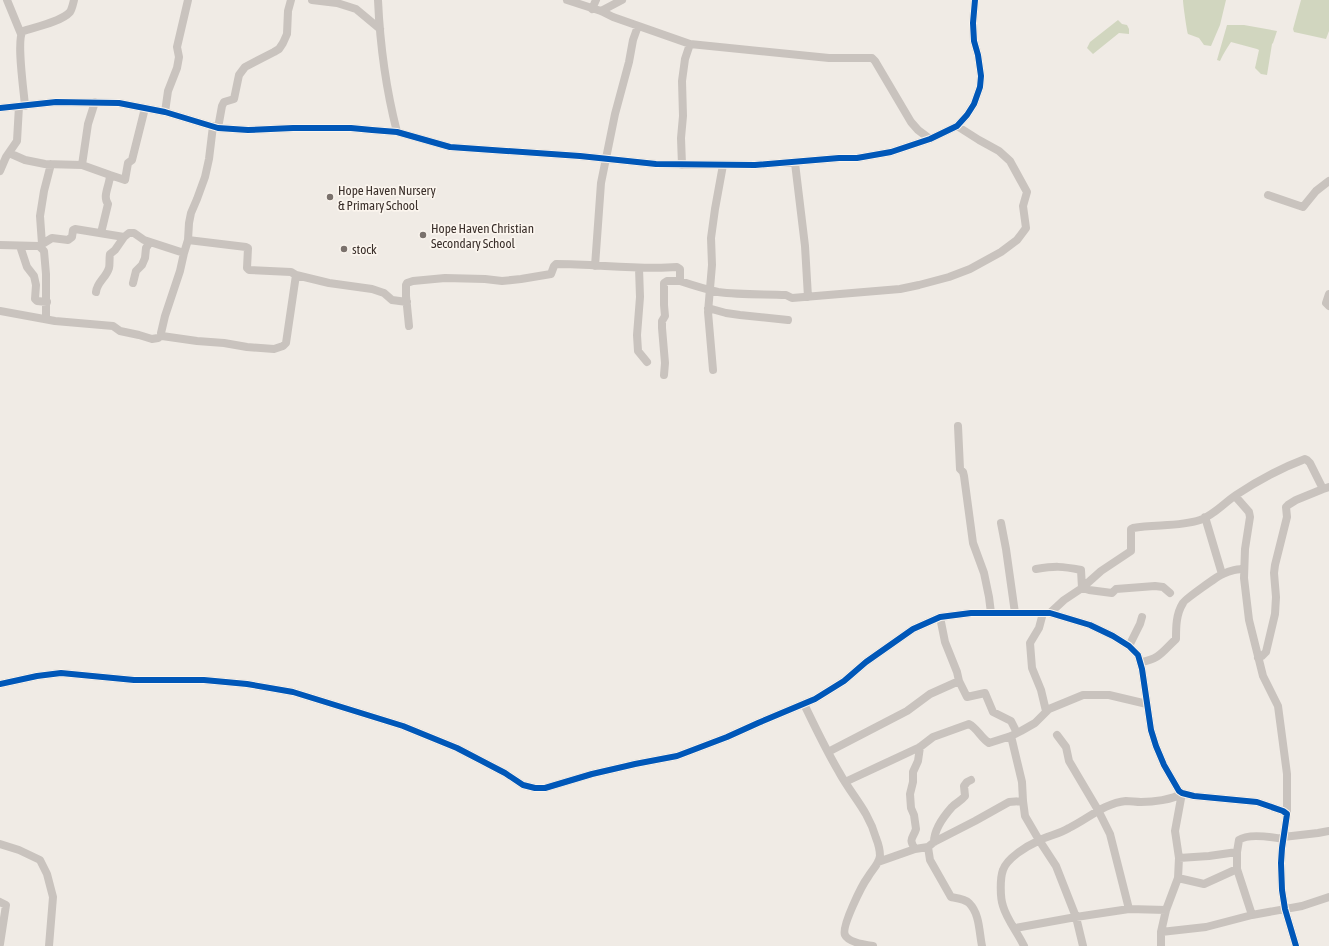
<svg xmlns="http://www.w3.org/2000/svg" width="1329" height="946" font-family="'Asap Condensed',sans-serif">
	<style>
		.green { fill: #d1d6bf }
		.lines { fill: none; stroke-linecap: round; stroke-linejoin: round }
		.minor { stroke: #c9c3be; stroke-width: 8 }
		.cycleway-casing { stroke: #fbf5ee; stroke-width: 8 }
		.cycleway { stroke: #0057b8; stroke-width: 6 }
		.poi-dot { fill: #7a716c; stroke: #fbf5ee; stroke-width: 1.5 }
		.labels { text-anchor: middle; stroke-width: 3.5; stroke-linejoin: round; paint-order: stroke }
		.poi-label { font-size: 13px; fill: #3b302b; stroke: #fbf5ee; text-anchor: start }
	</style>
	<rect width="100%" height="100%" fill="#f0ebe5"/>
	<path class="green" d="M1183,0H1226L1220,25L1211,46L1204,45L1199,38L1188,34C1187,32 1183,4 1183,0Z
		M1301,0H1329V31L1326,39L1294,32L1293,29Z
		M1118,20L1122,24L1127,25L1129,29V34L1119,33L1093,54L1087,48L1090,42Z
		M1227,25H1244L1277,31L1273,43L1272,44L1267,75L1261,74L1255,68L1259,50L1257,49L1231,42C1227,48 1223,54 1220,61L1217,60Z"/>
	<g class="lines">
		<path class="minor" d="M7,0L21,34
			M312,0L337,3L356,9L380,29
			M378,0C380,45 386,89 397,132
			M567,0L601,11L613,17L690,44L829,58H872L875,61L911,122L918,130L930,139
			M592,9L596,0
			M601,11L622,0
			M25,106C24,92 16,39 23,31C35,27 61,22 70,12C72,9 73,4 74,0
			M0,108L56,102L119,103L165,112L218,128L248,130L293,128H351L372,130L397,132L450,147L580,156L656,164L755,165L839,158H857L891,152L930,139L957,126L967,115L974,104L980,87L981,76L978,55L974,41L973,23L975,0
			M165,112L168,91L177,68L179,57L177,47L188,0
			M213,126L209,159L205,177L197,199L191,213L189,223L188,240L184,253L180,271L165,316L161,333L162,336L197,341L224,343L247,347L274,349L283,346L286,343L296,275
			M218,128L222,106L224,102L234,99L239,75L245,67L274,52L279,49L283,43L287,34L288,11L291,0
			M9,153L25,160L45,164L82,165L110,175C110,185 102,196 108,204L101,233
			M795,163L805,246L808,297
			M82,165L88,124L95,102
			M682,165L681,138L683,116L682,81L685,59L690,44
			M0,171L6,157L17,141L19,106
			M110,175L125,180L128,163L132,160L145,108
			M1268,195L1303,207L1316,191L1329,181
			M188,240L246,247L248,248L247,268L249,270L291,272L296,275L329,283L372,289L384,293L392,300L407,302
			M42,244L40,216L44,191L51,164
			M0,245L39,246L52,238L68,240L72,237L73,230L75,229L124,237L129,233H134L144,240L184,253
			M20,246L27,267L34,276L36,285L35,299L37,301L47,302
			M39,246L44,251L46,274V319
			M595,266L601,183L615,114L629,62L633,40L638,26
			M639,268L640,297L637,335L638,351L647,362
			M133,283L136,271L142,265L145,258L146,248L150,242
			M96,292C97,282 106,278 109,268C110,264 109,259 110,254L115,250L124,237
			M1329,294L1326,303L1329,306
			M708,308L726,313L740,315L788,320
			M0,311L55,321L113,326L120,331L139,335L152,339L158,338
			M409,326L406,296V285L407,283L413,281L445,278L485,279L502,281L521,279L551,274L554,266L556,264C597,264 637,270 677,267L680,269V281C692,285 705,289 718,292C741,295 764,294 786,295L792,298L900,289L919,285L949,277L970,269L1001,252L1017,240L1026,228L1023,206L1027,192L1010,161L999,151L979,140L957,126
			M713,370L708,312L712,265L711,238L715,209L723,165
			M664,375L665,363L662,328V321L665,316L664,305V283L667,281H680
			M958,426L960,469L963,472L964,476L973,543L984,573L989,597L991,613
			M1235,496L1249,512L1250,517L1245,549L1244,578L1249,620L1263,676L1278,706L1287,774V814
			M1205,517L1222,574
			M1001,523L1006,549L1015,613
			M1036,569C1055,566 1061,566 1081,570L1082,588L1089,590L1112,593L1116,589L1155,586L1163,587L1170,593
			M1043,613L1039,628L1030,643L1032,668L1041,690L1046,711
			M1050,613L1064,600L1082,588L1101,571L1131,551V529L1133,528C1155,524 1179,527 1200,520C1214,515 1224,503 1236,495C1257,481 1281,468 1305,459L1307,460L1310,463L1323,489L1329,487
			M940,617L945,642L957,672L959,681L967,697L985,693L993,712L1011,721L1017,733
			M1129,646L1140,624L1142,617
			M1258,658L1262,656L1266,652L1275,614L1276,597L1274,573L1275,565L1287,517L1286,507L1288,505L1296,500L1323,489
			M1141,662C1160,659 1163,651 1176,639C1176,627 1176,614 1183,603C1184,600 1219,575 1223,574C1229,571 1239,568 1244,570
			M0,684L37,676L61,673L134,680H204L247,684L293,692L403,726L457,748L505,773L523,785L535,788H545L592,774L635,764L677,756L727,737L758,723L815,699L844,681L866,662L913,629L940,617L971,613H1050L1090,625L1113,636L1129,646L1138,655L1142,669L1151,730L1156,746L1164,765L1179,791L1182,793L1194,796L1257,802L1283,811L1287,814L1282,848L1281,863L1282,890L1285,909L1296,946
			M804,704C815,727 826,750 839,772C852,796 868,810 876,838C878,843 880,850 880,856C879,864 872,870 868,877C862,885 841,927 845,935C848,942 866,945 873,946
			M1057,735L1066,747L1069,761L1098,810L1110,834L1129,909
			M1011,736L1022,782L1023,801
			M828,752L907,711L930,694L959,681
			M845,782L920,747L933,737L969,724C977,728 981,738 989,743L1011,736L1021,731L1035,723L1049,709L1083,695H1109L1147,704
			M1283,837L1318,833L1329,831
			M934,842C934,829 944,816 952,807C956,803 961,801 965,796L964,786L967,782L971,780
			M0,844L19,850L40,860L47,874L53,897L49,946
			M928,847L930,860L951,897C956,898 965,899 969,903C980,914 979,932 982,946
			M915,849C908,838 913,839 916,829L914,815L911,808L910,794L913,782V772L918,761L920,747
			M1237,852L1239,840C1248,833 1272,837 1283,839
			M1179,858L1209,856L1237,852V869L1252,915
			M878,862L915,849L928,847L934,842L975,821L1009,802L1023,801L1025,816L1039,840L1056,866L1076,917L1083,946
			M1178,878L1204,884L1237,869
			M0,902L6,905L0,944
			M1015,928L1076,917L1129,909L1166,910
			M1161,932L1206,927L1252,915L1302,906L1329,897
			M1024,946C1018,933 1007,920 1003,906C1000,897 1000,878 1003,870C1007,858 1027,846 1038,841C1048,836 1059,834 1069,828C1088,819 1104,803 1126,801C1131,801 1136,802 1141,802C1152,802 1173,800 1182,793
			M1161,946V932L1166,910L1178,878L1179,858L1175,831L1182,793"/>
		<g class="cycleway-casing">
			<path id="cycleway" d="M0,108L56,102L119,103L165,112L218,128L248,130L293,128H351L372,130L397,132L450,147L580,156L656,164L755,165L839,158H857L891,152L930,139L957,126L967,115L974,104L980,87L981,76L978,55L974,41L973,23L975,0
				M0,684L37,676L61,673L134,680H204L247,684L293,692L403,726L457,748L505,773L523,785L535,788H545L592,774L635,764L677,756L727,737L758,723L815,699L844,681L866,662L913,629L940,617L971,613H1050L1090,625L1113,636L1129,646L1138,655L1142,669L1151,730L1156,746L1164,765L1179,791L1182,793L1194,796L1257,802L1283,811L1287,814L1282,848L1281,863L1282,890L1285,909L1296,946"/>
		</g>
		<use href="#cycleway" class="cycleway"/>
	</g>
	<g class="poi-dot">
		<circle cx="330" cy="197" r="4"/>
		<circle cx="423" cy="235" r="4"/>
		<circle cx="344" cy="249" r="4"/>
	</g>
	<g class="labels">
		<g class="poi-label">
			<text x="338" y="195">Hope Haven Nursery<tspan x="338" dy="15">&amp; Primary School</tspan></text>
			<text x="431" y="233">Hope Haven Christian<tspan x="431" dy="15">Secondary School</tspan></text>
			<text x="352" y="254">stock</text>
		</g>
	</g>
</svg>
